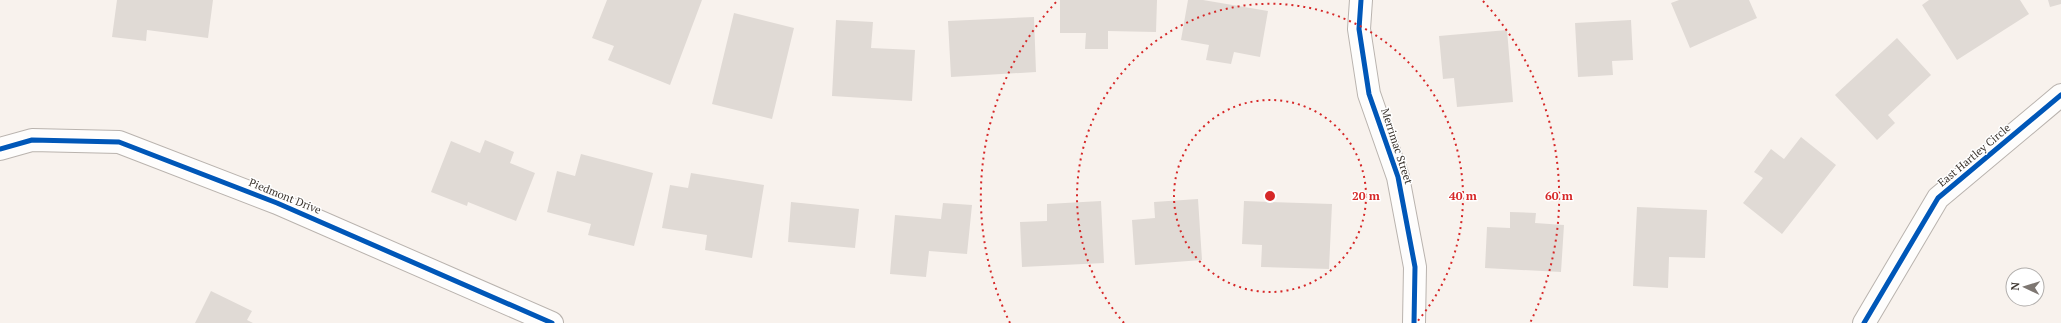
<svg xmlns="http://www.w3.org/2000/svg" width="2061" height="323" font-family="'PT Serif',serif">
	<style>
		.building { fill: #e0dad5 }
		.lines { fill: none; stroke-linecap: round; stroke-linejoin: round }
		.minor-casing { stroke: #b9b3ae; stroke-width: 24 }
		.minor { stroke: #fefdfc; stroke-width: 22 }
		.cycleway-casing { stroke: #fff; stroke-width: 8 }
		.cycleway { stroke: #0057b8; stroke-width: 5 }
		.ring { fill: none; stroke: #d62828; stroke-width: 2; stroke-dasharray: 2 4 }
		.labels { text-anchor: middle; stroke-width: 3; stroke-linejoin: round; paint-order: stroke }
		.street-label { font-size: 11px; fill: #3c352f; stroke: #fff }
		.centre { fill: #d62828; stroke: #fff; stroke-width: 2 }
		.ring-label { font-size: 12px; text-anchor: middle; font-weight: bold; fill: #d62828; stroke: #fff; stroke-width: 3; stroke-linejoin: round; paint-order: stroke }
	</style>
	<rect width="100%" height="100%" fill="#f8f2ed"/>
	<path class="building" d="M117,0H213L208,38L147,30L146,41L112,37Z
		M607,0H702L670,85L608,60L614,46L592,38Z
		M1060,0H1157L1156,32L1108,31V49H1085L1086,33H1060Z
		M1188,0H1203L1268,11L1260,57L1234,52L1231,64L1206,60L1209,45L1181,40Z
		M1679,0H1749L1757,18L1690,48L1671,3Z
		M1929,0H2020L2029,14L1957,60L1922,5Z
		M2048,0H2061V4L2050,7Z
		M734,13L794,28L772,119L712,104Z
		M1034,17L1036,72L951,77L948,21Z
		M836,20L873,22L871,48L915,50L912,101L832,96Z
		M1631,20L1633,60L1612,61L1613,75L1578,77L1575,23Z
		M1507,30L1513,102L1457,107L1454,78L1443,79L1439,36Z
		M1897,38L1931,75L1888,115L1895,123L1877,140L1835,95Z
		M1801,137L1836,165L1782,234L1743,203L1763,178L1754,172L1771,149L1784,159Z
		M485,140L514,152L510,163L535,173L516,221L468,202L467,206L431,192L451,141L480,153Z
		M581,154L653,173L634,246L588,235L591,224L547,212L557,171L575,176Z
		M691,173L764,185L752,258L705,250L707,235L662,228L670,185L688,188Z
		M1198,199L1202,260L1135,265L1132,220L1155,218L1154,202Z
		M1101,201L1104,263L1022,267L1020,222L1047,221V204Z
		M1244,201L1332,204L1329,269L1261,267L1262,245L1242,244Z
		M791,202L859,209L855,248L788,242Z
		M943,203L972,205L967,254L929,251L926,277L890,274L895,215L941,219Z
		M1637,207L1707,210L1705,258L1669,257L1668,288L1633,286Z
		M1510,212L1536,213L1535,223L1564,225L1561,272L1485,268L1487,227L1510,228Z
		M211,291L252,311L247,320L253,323H195Z"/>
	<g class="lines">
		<g class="minor-casing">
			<path id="minor" d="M1361,0L1359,29L1369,94L1398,177L1415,267L1414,323
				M0,149L32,140L119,142L277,203L552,323
				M1864,323L1938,198L2061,95"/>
		</g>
		<use href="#minor" class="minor"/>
		<g class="cycleway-casing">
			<path id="cycleway" d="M1361,0L1359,29L1369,94L1398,177L1415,267L1414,323
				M0,149L32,140L119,142L277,203L552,323
				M1864,323L1938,198L2061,95"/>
		</g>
		<use href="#cycleway" class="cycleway"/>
	</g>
	<g class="ring">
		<circle cx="1270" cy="196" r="96"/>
		<path d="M1124 323A193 193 0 1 1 1416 323"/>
		<path d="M1010 323A289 289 0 0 1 1057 1M1483 1A289 289 0 0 1 1530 323"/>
	</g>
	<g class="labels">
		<g class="street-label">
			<text transform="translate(1397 146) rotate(72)" y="4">Merrimac Street</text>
			<text transform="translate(1974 155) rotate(-40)" y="4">East Hartley Circle</text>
			<text transform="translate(285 196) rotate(22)" y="4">Piedmont Drive</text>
		</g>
	</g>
	<circle cx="1270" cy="196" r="6" class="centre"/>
	<g class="ring-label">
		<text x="1366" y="200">20 m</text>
		<text x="1463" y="200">40 m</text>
		<text x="1559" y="200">60 m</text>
	</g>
	<g transform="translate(2025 287) rotate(274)"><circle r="19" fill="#ffffff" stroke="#b1aeac"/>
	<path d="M0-3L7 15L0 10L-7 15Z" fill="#7e7772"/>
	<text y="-6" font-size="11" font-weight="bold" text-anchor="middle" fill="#3c352f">N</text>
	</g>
</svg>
